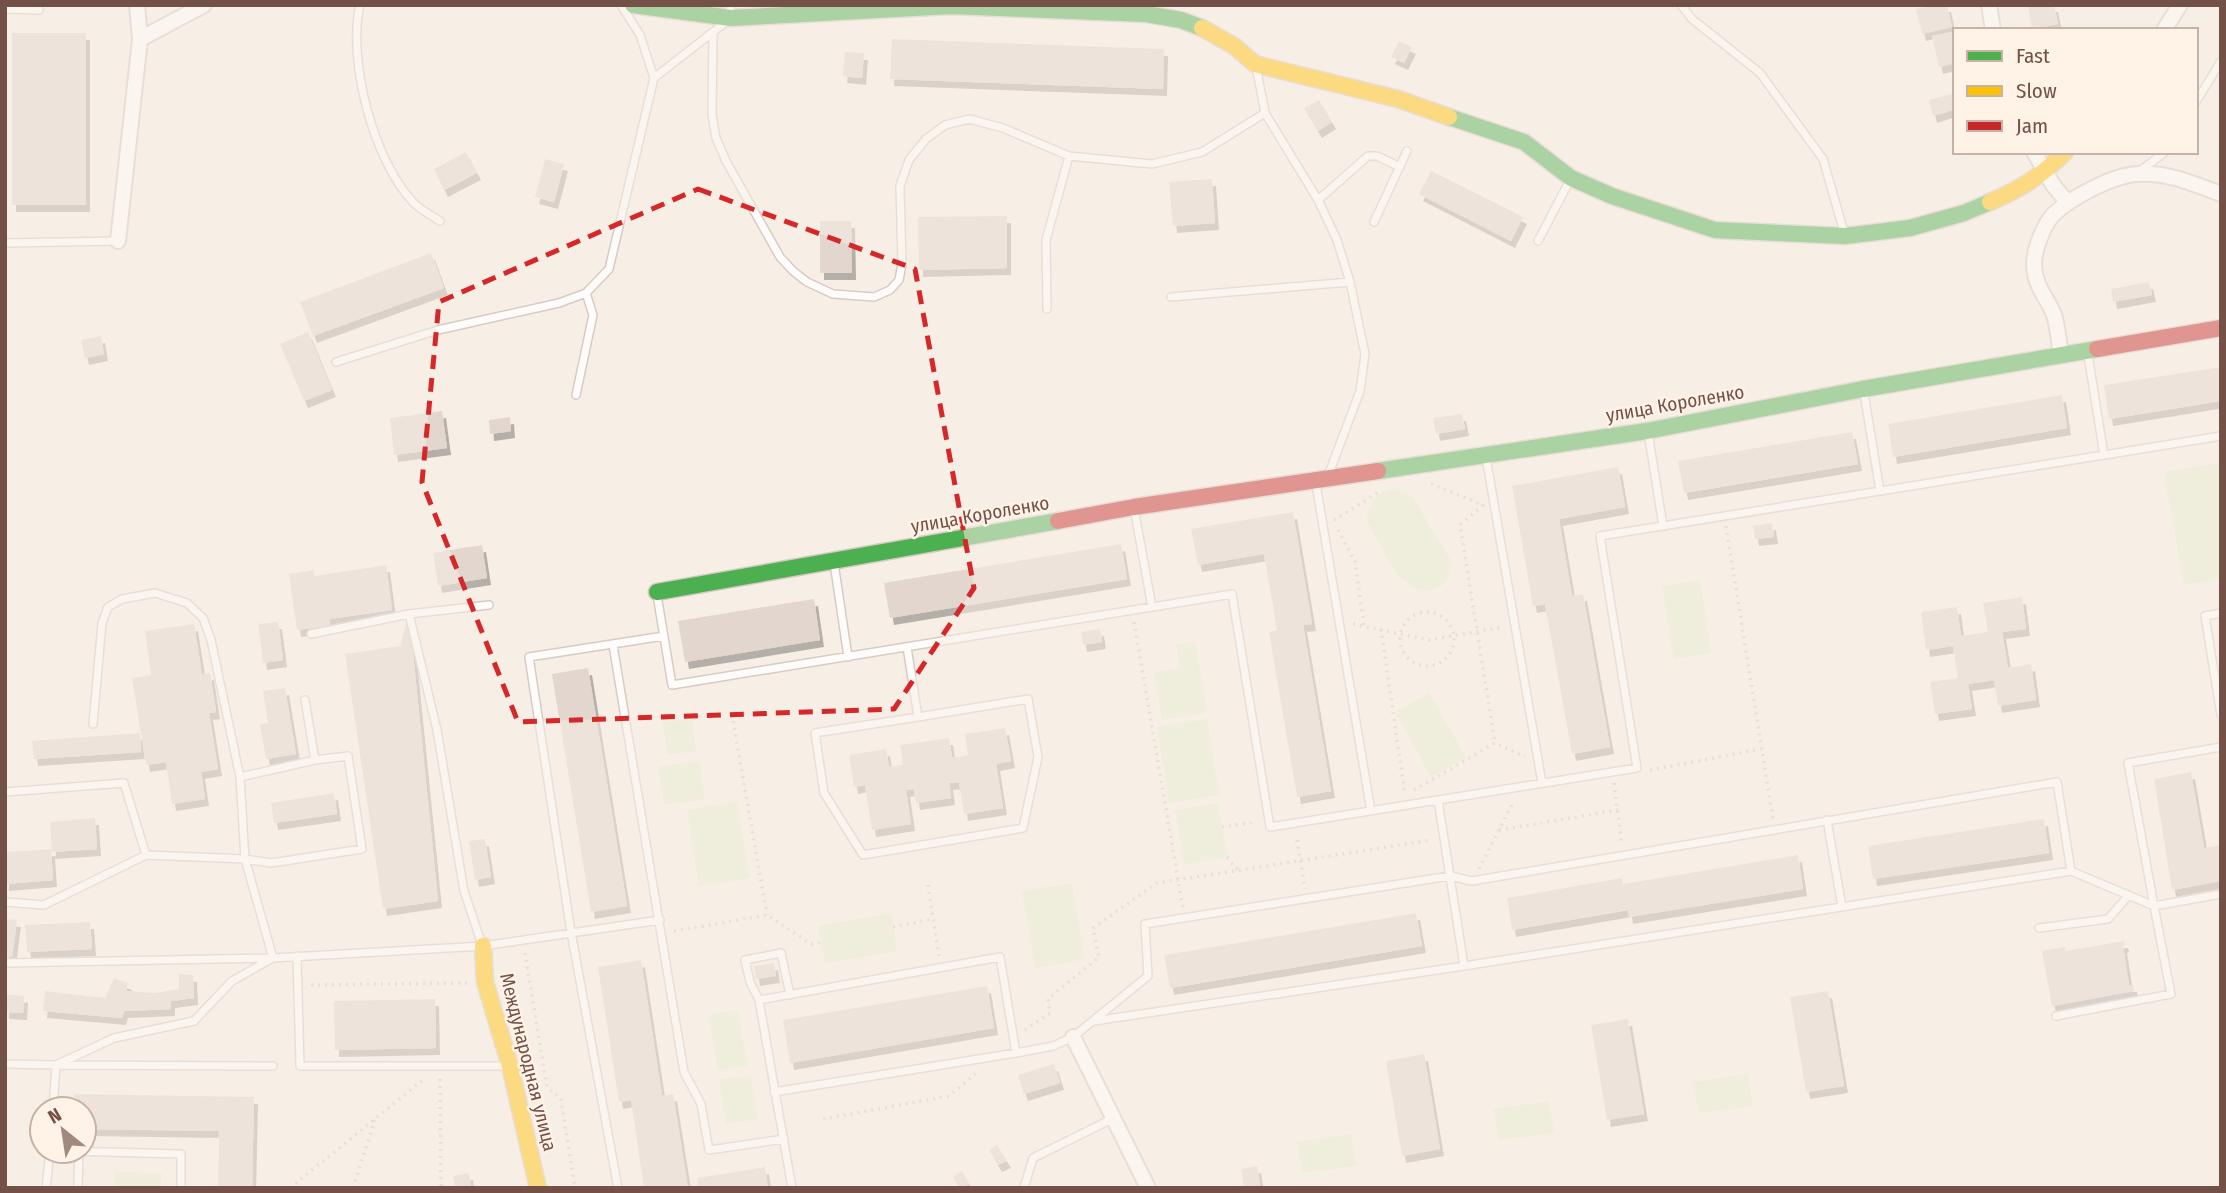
<svg xmlns="http://www.w3.org/2000/svg" width="2226" height="1193" font-family="'Fira Sans Condensed',sans-serif">
	<style>
		.green { fill: #e5ecd0 }
		.building { fill: #e3d6ce; filter: url(#shadow) }
		.lines { fill: none; stroke-linecap: round; stroke-linejoin: round }
		.lane-casing { stroke: #d8cbc5; stroke-width: 10 }
		.street-casing { stroke: #d8cbc5; stroke-width: 18 }
		.fast-casing { stroke: #d6c9c3; stroke-width: 19 }
		.slow-casing { stroke: #d6c9c3; stroke-width: 19 }
		.jam-casing { stroke: #d6c9c3; stroke-width: 19 }
		.path { stroke: #d7ccc9; stroke-width: 3.5; stroke-dasharray: 2 5; stroke-linecap: butt }
		.lane { stroke: #fefcfb; stroke-width: 7 }
		.street { stroke: #fefcfb; stroke-width: 14 }
		.fast { stroke: #4caf50; stroke-width: 16 }
		.slow { stroke: #ffc107; stroke-width: 16 }
		.jam { stroke: #c62828; stroke-width: 16 }
		.marked { fill: none; stroke: #d62828; stroke-width: 5; stroke-dasharray: 14 9; stroke-linejoin: round }
		.labels { text-anchor: middle; stroke-width: 5; stroke-linejoin: round; paint-order: stroke }
		.street-label { font-size: 19px; fill: #745147; stroke: #fff2e7 }
	</style>
	<defs>
		<filter id="shadow"><feDropShadow dx="4" dy="7" stdDeviation="0" flood-color="#0004"/></filter>
	</defs>
	<rect width="100%" height="100%" fill="#f7eee6"/>
	<path class="green" d="M2221,463V579L2184,585L2164,472Z
		M1390,489L1407,493L1413,498L1450,559C1451,570 1449,582 1439,587C1403,606 1382,546 1367,521C1368,504 1374,495 1390,489Z
		M1700,580L1711,653L1674,659L1662,586Z
		M1195,642L1207,712L1162,720L1154,673L1180,668L1176,645Z
		M1430,693L1466,758L1431,777L1395,712Z
		M692,719L696,751L667,755L663,722Z
		M1207,719L1219,795L1169,803L1157,727Z
		M699,761L705,799L664,805L658,767Z
		M737,801L750,878L699,886L687,810Z
		M1218,803L1227,857L1184,864L1175,810Z
		M1072,883L1085,959L1035,968L1022,891Z
		M891,913L897,951L825,963L818,926Z
		M738,1010L747,1066L718,1071L709,1015Z
		M1748,1074L1753,1106L1699,1113L1693,1082Z
		M751,1075L758,1119L726,1124L719,1080Z
		M1549,1101L1554,1133L1499,1140L1494,1109Z
		M1351,1134L1357,1166L1302,1173L1297,1142Z
		M115,1171L162,1174L161,1188H114Z"/>
	<path class="building" d="M1933,5H1947L1952,27L1922,34L1916,9Z
		M2028,5H2054L2058,24L2032,29Z
		M1952,32L1955,63L1939,67L1932,36Z
		M12,33H86V205H12Z
		M892,39L1164,49L1163,89L890,79Z
		M1399,41L1412,47L1404,63L1391,57Z
		M845,52L864,53L862,78L843,76Z
		M1955,93V109L1933,116L1929,100Z
		M1319,100L1332,122L1318,131L1304,108Z
		M466,152L477,173L444,190L434,169Z
		M545,159L564,164L554,202L535,197Z
		M1431,171L1523,217L1511,241L1419,194Z
		M1212,179L1215,223L1173,226L1169,182Z
		M1007,216V268L919,270L918,217Z
		M820,221H851L852,273H820Z
		M431,253L444,288L313,336L300,302Z
		M2149,282L2152,295L2113,302L2111,289Z
		M308,332L332,390L304,401L280,344Z
		M101,336L104,354L85,358L81,340Z
		M2221,367V401L2109,419L2104,385Z
		M2062,395L2067,428L1893,457L1888,424Z
		M442,411L447,448L394,455L390,418Z
		M1462,414L1465,429L1436,434L1433,418Z
		M510,417L511,431L490,434L489,420Z
		M1852,432L1858,464L1684,493L1678,461Z
		M1618,467L1625,507L1559,519L1572,596L1583,594L1610,747L1572,754L1545,604L1533,606L1512,486Z
		M1293,512L1312,624L1303,625L1331,791L1297,797L1269,632L1277,630L1264,554L1198,565L1191,529Z
		M1772,523L1774,537L1755,539L1753,526Z
		M1121,544L1127,579L890,618L884,583Z
		M482,545L487,578L438,586L433,553Z
		M386,565L392,610L329,619L330,626L297,630L289,574L314,570V576Z
		M2022,597L2026,629L2002,632L2008,668L2031,664L2036,700L1998,706L1994,680L1968,684L1972,709L1935,714L1930,682L1958,678L1953,646L1926,650L1921,612L1957,607L1961,636L1988,632L1983,603Z
		M814,599L820,640L685,662L678,621Z
		M409,614L438,901L383,909L345,654L400,646Z
		M278,622L283,660L263,663L258,624Z
		M194,624L202,675L210,673L216,712L209,713L218,769L201,772L205,799L172,804L166,762L146,765L132,678L151,675L145,631Z
		M1100,629L1102,642L1083,645L1081,632Z
		M588,668L627,906L591,912L552,674Z
		M285,688L296,754L266,759L260,724L268,723L263,691Z
		M1005,728L1011,761L996,764L1003,808L964,814L959,782L949,783L951,798L916,803L914,789L906,790L911,824L872,830L865,785L854,787L849,755L886,749L889,767L903,765L900,745L949,738L952,758L968,755L965,734Z
		M140,733L141,752L34,759L32,741Z
		M2191,772L2204,848L2221,845V881L2172,890L2154,779Z
		M334,793L337,814L274,823L271,803Z
		M95,818L97,849L51,852L53,880L5,884V852L52,849L50,822Z
		M2044,819L2049,853L1873,879L1868,846Z
		M485,839L491,877L475,880L469,841Z
		M1798,855L1803,889L1629,917L1628,910L1512,930L1507,898L1622,878L1623,884Z
		M1416,913L1422,946L1170,988L1164,955Z
		M5,919L17,920L12,957L5,956Z
		M90,922L92,949L27,952L25,925Z
		M2124,941L2125,945L2123,946L2129,985H2133L2134,991L2052,1006L2042,951L2065,947V951Z
		M641,960L662,1096L673,1094L688,1188H644L631,1100L619,1102L598,967Z
		M774,963L776,976L756,979L754,966Z
		M179,974L193,975L194,998L171,1001V1009L124,1011L122,1018L43,1011L45,991L105,998L114,978L128,983L126,991L155,993L179,989Z
		M987,986L994,1028L790,1063L783,1020Z
		M1828,991L1844,1086L1806,1092L1790,997Z
		M5,994L24,996L23,1013L5,1012Z
		M435,999L436,1048L335,1050L334,1001Z
		M1628,1019L1644,1114L1607,1120L1591,1025Z
		M1424,1054L1440,1149L1402,1156L1386,1061Z
		M1054,1064L1060,1083L1024,1094L1018,1075Z
		M74,1094L254,1097L252,1188H218L219,1131L84,1129V1109H73Z
		M997,1145L1007,1161L998,1165L989,1150Z
		M1257,1166L1260,1185L1244,1187L1241,1169Z
		M765,1167L768,1188H689L698,1185L697,1178Z
		M962,1171L969,1184L960,1188L953,1177Z
		M469,1173L471,1188H455L453,1176Z"/>
	<g class="lines">
		<g class="lane-casing">
			<path id="lane" d="M360,5C347,61 374,161 413,202C420,210 431,215 440,221
				M621,5L640,35L654,78
				M1681,5L1692,19L1760,73L1823,159L1844,232
				M5,9L39,10
				M713,32L712,115L716,138L726,161L780,257L793,271L807,282L833,294L874,297L890,290L899,280L902,264L900,186L909,160L926,139L945,125L969,119L1003,128L1069,156L1152,164L1202,152L1265,113
				M1256,66L1265,113L1318,200L1337,240L1350,282L1365,354L1360,391L1328,476
				M2196,102L2221,61
				M2140,171L2165,152
				M1318,200L1368,156H1377L1400,167
				M1374,222L1407,151
				M1538,241L1570,180
				M5,243L118,241
				M1171,297L1350,282
				M1047,309L1046,240L1069,156
				M2088,355L2104,455L2221,436
				M336,362L438,330L559,303L586,293L609,269L654,78L731,18L730,5
				M576,395L593,315L586,293
				M1648,432L1663,526
				M1486,457L1542,783
				M1316,484L1371,811
				M1880,491L2104,455
				M1134,508L1152,607
				M834,563L848,657
				M657,595L672,685L1232,594L1270,827L1637,768L1600,536L1880,491L1864,393
				M2221,613L2205,616L2221,715
				M311,634L409,614
				M613,645L684,1072L701,1104L709,1150L784,1139
				M907,647L918,717L815,733L824,793L863,855L1023,828L1038,757L1028,699L918,717
				M93,724L102,623L108,607L122,599L155,593L187,603L203,618L211,640L240,777L245,859L273,958
				M2221,747L2128,763L2154,906L2221,894
				M240,777L315,760L305,700
				M5,792L124,783L146,855L245,859L271,863L362,849L348,756L315,760
				M1827,820L1842,907
				M5,902L44,905L146,855
				M2039,928L2108,919L2129,895
				M482,945L464,891L437,730L409,614L489,605
				M297,956L300,1066H508
				M5,963L273,958L483,946L660,920
				M759,1000L750,982L745,960L781,953L790,995
				M2056,1016L2171,994L2154,906L2071,871
				M1094,1021L1464,966L1438,800
				M5,1064L56,1065L114,1038L194,1021L232,981L271,959
				M774,1092L1016,1053
				M53,1109L56,1065L273,1066
				M68,1151L181,1154V1188
				M46,1188L50,1151
				M78,1188L79,1152
				M618,1188L571,932L529,657L664,636
				M792,1188L759,1000L1000,957L1016,1053L1053,1046L1073,1037L1148,976L1145,924L1450,876L1472,881L2057,782L2071,871L1464,966
				M1024,1188L1033,1158L1114,1118"/>
		</g>
		<g class="street-casing">
			<path id="street" d="M1989,5L1993,30
				M2164,30L2180,5
				M140,39L204,5
				M2034,152L2053,185L2068,203
				M118,241L140,39L137,5
				M2061,355C2059,343 2058,330 2055,318C2050,300 2034,288 2034,264C2034,250 2043,226 2053,215C2070,198 2113,175 2138,174C2168,172 2194,184 2221,194
				M1073,1037L1148,1188"/>
		</g>
		<g class="fast-casing">
			<path id="fast" d="M633,5L731,18L951,6L1146,14L1181,20L1202,28
				M1449,117L1524,142L1571,178L1612,196L1715,230L1845,236L1910,228L1964,213L1990,202
				M1378,471L1647,431L1863,389L2097,349
				M657,592L1058,521"/>
		</g>
		<g class="slow-casing">
			<path id="slow" d="M1202,28L1234,46L1255,64L1398,99L1449,117
				M1990,202C2020,189 2042,176 2065,152
				M483,946L485,982L510,1066L538,1188"/>
		</g>
		<g class="jam-casing">
			<path id="jam" d="M2097,349L2221,328
				M1058,521L1134,507L1378,471"/>
		</g>
		<path class="path" d="M1431,484L1483,505L1460,525L1495,743
			M1334,520L1381,491
			M1726,526L1773,819
			M1338,530L1355,561L1364,626
			M1400 639a27 27 0 1 1 54 0a27 27 0 1 1-54 0Z
			M1134,622L1183,908
			M1353,624L1429,640L1503,627
			M1381,629L1405,795
			M733,721L767,915
			M1650,770L1762,749
			M1614,783L1622,845
			M1414,790L1495,743L1525,757
			M1222,827L1256,822
			M1499,830L1618,810
			M1297,840L1305,889
			M1227,857L1238,870
			M1479,869L1514,801
			M928,885L939,956
			M893,927L933,919
			M674,931L767,915L811,944L821,942
			M525,953L547,1087L561,1099L575,1188
			M311,985L467,983
			M1025,1030L1050,1013L1048,999L1099,957L1093,928L1157,883L1432,840
			M440,1079L441,1188
			M823,1119L949,1096L978,1072
			M290,1188L424,1079
			M353,1188L375,1120"/>
		<use href="#lane" class="lane"/>
		<use href="#street" class="street"/>
		<use href="#fast" class="fast"/>
		<use href="#slow" class="slow"/>
		<use href="#jam" class="jam"/>
	</g>
	<path d="M0 0H2226V1193H0ZM698,189L915,269L974,588L894,709L518,722L422,482L439,302Z" fill="#f7eee6" fill-opacity=".55" fill-rule="evenodd"/>
	<path class="marked" d="M698,189L915,269L974,588L894,709L518,722L422,482L439,302Z"/>
	<g class="labels">
		<g class="street-label">
			<text transform="translate(1675 403) rotate(-10)" y="7">улица Короленко</text>
			<text transform="translate(980 514) rotate(-10)" y="7">улица Короленко</text>
			<text transform="translate(529 1062) rotate(76)" y="7">Международная улица</text>
		</g>
	</g>
	<rect width="2226" height="1193" fill="none" stroke="#745147" stroke-width="14"/>
	<rect x="1953" y="28" width="245" height="126" fill="#fff2e7" stroke="#c7b2a7" stroke-width="2"/>
	<rect x="1967" y="51" width="35" height="10" fill="#4caf50" stroke="#c7b2a7" stroke-width="2"/>
	<text x="2016" y="63" font-size="21" fill="#745147">Fast</text>
	<rect x="1967" y="86" width="35" height="10" fill="#ffc107" stroke="#c7b2a7" stroke-width="2"/>
	<text x="2016" y="98" font-size="21" fill="#745147">Slow</text>
	<rect x="1967" y="121" width="35" height="10" fill="#c62828" stroke="#c7b2a7" stroke-width="2"/>
	<text x="2016" y="133" font-size="21" fill="#745147">Jam</text>
	<g transform="translate(63 1130) rotate(330)"><circle r="33" fill="#fff2e7" stroke="#c7b2a7" stroke-width="2"/>
	<path d="M0-5L12 26L0 18L-12 26Z" fill="#a2887f"/>
	<text y="-10" font-size="19" font-weight="bold" text-anchor="middle" fill="#745147">N</text>
	</g>
</svg>
